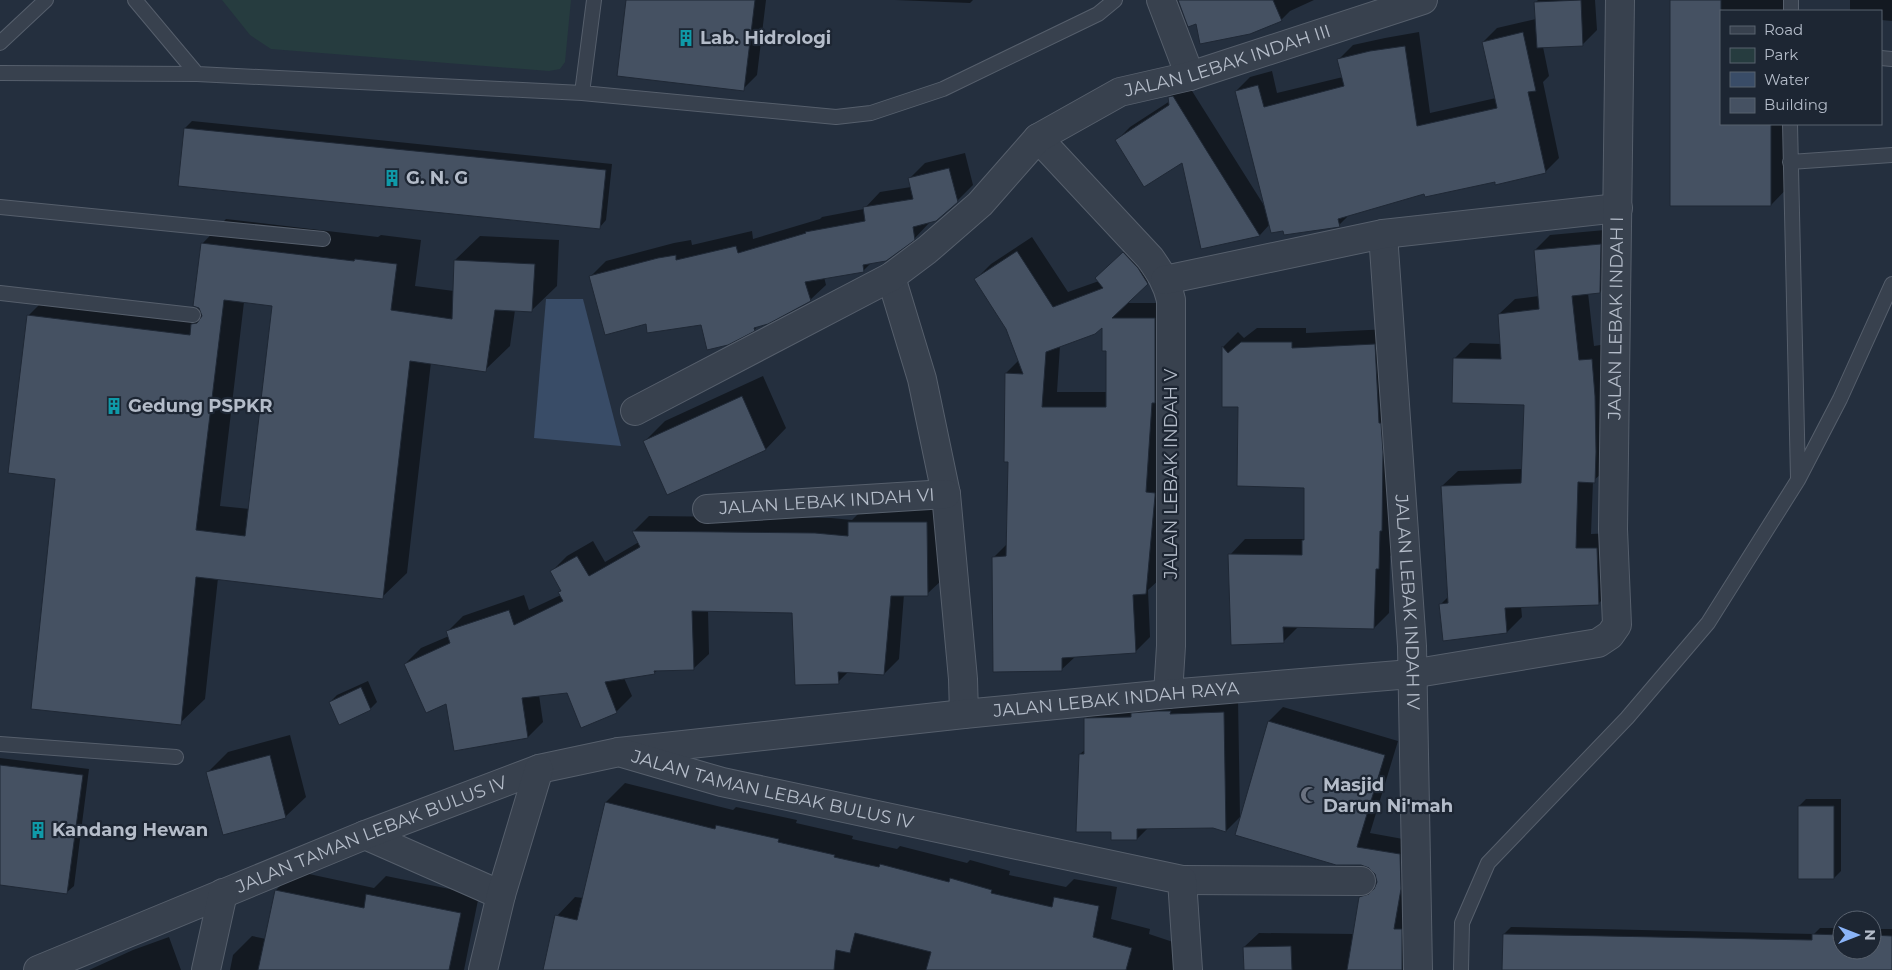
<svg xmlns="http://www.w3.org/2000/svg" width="1892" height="970" font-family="Montserrat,sans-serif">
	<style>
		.green { fill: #263c3f }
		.water { fill: #394c67 }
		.shadow { fill: #0007; fill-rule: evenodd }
		.building { fill: #455162; stroke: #1f2835; fill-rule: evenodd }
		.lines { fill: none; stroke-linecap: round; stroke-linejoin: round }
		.service-casing { stroke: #565f6c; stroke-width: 16 }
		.minor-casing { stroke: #565f6c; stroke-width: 30 }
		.service { stroke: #38414e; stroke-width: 14 }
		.minor { stroke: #38414e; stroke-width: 28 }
		.labels { text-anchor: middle; stroke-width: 4.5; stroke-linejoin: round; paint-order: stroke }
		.poi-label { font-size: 18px; font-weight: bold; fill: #b4bcc9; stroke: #1d2633; text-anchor: start }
		.street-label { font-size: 18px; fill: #b4bcc9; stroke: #1d2633 }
	</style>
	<rect width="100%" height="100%" fill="#242f3e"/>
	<path class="green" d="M222,0H571L565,62L560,69L549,71L271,49L250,35Z"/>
	<path class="water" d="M546,299H583L621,446L534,438Z"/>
	<path class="shadow" d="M628,0H766L757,75L743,89Z
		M895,0H973L970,3Z
		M1179,0H1314L1290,11L1281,20L1250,33Z
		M1538,0H1595L1597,30L1583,44L1543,47L1549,76L1543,82L1559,158L1545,172L1425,192L1350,214L1339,225L1284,229L1270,224L1260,235L1202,247L1183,161L1116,141L1130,127L1170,101L1169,98L1183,84L1187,83L1265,207L1236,91L1250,77L1272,71L1277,93L1343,77L1339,59L1353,45L1385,38L1419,32L1430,113L1496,98L1483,42L1497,28L1536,19L1535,3Z
		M1671,0H1797V11H1721V124H1797V178L1771,205H1671Z
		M1850,0H1892V21L1881,20V11H1850Z
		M192,121L612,164L606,220L600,227L185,128Z
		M965,153L973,185L957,201L930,222L914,239L872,262L864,270L824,277L826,285L810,300L759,325L754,330L702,324L647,322L590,277L606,261L674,243L691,240L692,245L752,231L753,239L820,219L822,217L864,209L880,192L911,187L909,179L925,163Z
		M226,219L378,237L381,235L421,240L415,286L454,291L455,260L480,236L559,240L557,286L532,310H515L510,346L485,370L431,362L407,573L382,597L218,578L205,699L180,723L57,478L29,315L53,291L201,309L202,244ZM244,302L273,305L250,509L220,506Z
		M1616,229L1615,277L1600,292L1588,293L1594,346L1607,344L1610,466L1593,481L1591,534L1612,533L1614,588L1598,604L1521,606L1522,617L1507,632L1441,604L1449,596L1442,486L1458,471L1523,469L1526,404L1454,359L1470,343L1501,344L1499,314L1515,299L1539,296L1535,250L1550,235Z
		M1032,237L1068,292L1099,281L1112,263L1139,238L1163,268L1126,303H1170L1161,578L1148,590L1150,637L1135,652L1076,656L1061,670L994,557L1008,543L1009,461L1006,373L1019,360L1007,328L975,280L991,264ZM1103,325L1107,349V392H1057L1060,346Z
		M1257,328H1306V333L1390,329L1394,553L1390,556L1389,613L1374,628L1299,626L1283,642L1230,555L1245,539H1305V486L1239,406H1223V347L1238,332L1244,338Z
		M763,376L786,428L766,449L667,493L644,442L665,421Z
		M865,507H942L943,579L927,594H904L899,659L884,674L849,671L838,682L794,612L708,610L709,654L693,669L658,670L654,673L624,678L632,696L616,712L568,692L539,695L543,722L528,737L447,703L405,664L421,648L449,636L448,631L463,616L524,595L529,610L561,595L562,590L551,572L567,556L593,541L605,562L639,542L634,531L649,516L831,518L852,520Z
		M368,681L377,702L370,709L330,702L337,695Z
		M1238,699L1240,817L1226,831L1213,827L1148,828L1137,839L1112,831L1080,754L1086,749V718L1100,704Z
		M1283,707L1398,741L1370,833L1414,841L1427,970H1245L1244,947L1259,933L1354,934L1360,897L1374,883L1377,882L1375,872L1369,866L1236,834L1269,721Z
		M290,735L306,797L285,817L208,772L228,752Z
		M0,758L89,769L74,886L67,892L0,884Z
		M625,783L733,810L736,807L797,820L796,823L853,836L852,839L897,849L900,846L967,863L970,860L1010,871L1009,875L1066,887L1074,879L1117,887L1111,919L1150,929L1149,934L1191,948L1199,970H545L557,916L575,897L583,898L606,802Z
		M1806,799H1841V871L1834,878L1799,806Z
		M295,871L374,888L386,876L479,895L464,970H230L233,955L252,936L266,939L276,890Z
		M1511,927L1814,934L1820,928H1842V950H1872V929H1892V970H1503L1504,934Z
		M169,937L181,970H89L133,950Z"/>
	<path class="building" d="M626,0H755L744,91L617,76Z
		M1178,0H1273L1282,21L1250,34L1200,44L1196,24L1188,27Z
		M1581,0L1583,46L1537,48L1534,2Z
		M1670,0H1721V124H1771V206H1670Z
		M1523,32L1536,91L1528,92L1546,173L1495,185V182L1425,197L1424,194L1338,219L1340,227L1284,235L1283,231L1271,233L1235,91L1258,85L1264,107L1344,86L1337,59L1370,51L1405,46L1417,126L1497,108L1482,42Z
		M1173,96L1205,148L1260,236L1201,249L1182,163L1144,187L1115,140L1169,105L1168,97Z
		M184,128L606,170L600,229L178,186Z
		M949,168L958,202L936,221L913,227L915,240L886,261L863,265L864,272L805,282L811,301L768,324L754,328L755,331L728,345L707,350L701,325L647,333L646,324L605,335L589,276L658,258L676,255V260L736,246L738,253L806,233L805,232L865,221L863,207L913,199L908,178Z
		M201,243L354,261L355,259L397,264L391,310L452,319L454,260L535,264L532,312L495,310L486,372L410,361L383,599L196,577L181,725L31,709L55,479L8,473L27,315L190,335L191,324L197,323L202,316L199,308L193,306ZM224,300L272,306L245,536L196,530Z
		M1601,244L1600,293L1572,296L1579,360L1592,359L1595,396L1596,452L1595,483L1578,482L1576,548H1597L1599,605L1505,608L1507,633L1443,641L1439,604L1448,603L1441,486L1521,483L1524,405L1452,403L1453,358L1501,359L1498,314L1539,309L1534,250Z
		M1017,251L1053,307L1103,288L1095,278L1123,252L1138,268L1148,284L1112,318H1155V403H1152L1146,492L1155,493V496L1146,594L1133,595L1136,653L1062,658V671L993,672L992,557L1006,556L1008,462H1004L1005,373L1023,374L1006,329L974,279ZM1102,328V351H1106V407H1042L1046,352L1095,334Z
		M1241,342H1292V348L1375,344L1379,423H1381L1383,452L1382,531H1380L1379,569H1376L1374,629L1283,627L1284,643L1231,645L1228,554L1302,555V540H1304V488L1237,486L1238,407H1222V346L1228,353Z
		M742,396L766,450L667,495L643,441Z
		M848,522H927L928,596H891L884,675L838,672L839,684L795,685L792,613L692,611L694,670L654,671L655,674L605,682L617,713L581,728L567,693L522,698L528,738L454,751L446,704L426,713L404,664L450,643L446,631L509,610L514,625L563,601L558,592L561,591L550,571L577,556L589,576L640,547L632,531L815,533L848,536Z
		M361,687L371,710L339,725L329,702Z
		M1158,711H1171L1170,714L1224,712L1226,832L1213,828L1137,829V840H1111V832H1076L1079,754H1084V718L1131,717V713Z
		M1268,721L1385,755L1357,847L1400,854L1401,889L1394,929H1402V970H1347L1359,897L1369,894L1374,889L1377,882L1375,874L1369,868L1361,865H1336L1235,835Z
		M270,755L286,818L223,835L206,772Z
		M0,765L83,775L67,894L0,885Z
		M605,802L715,829L716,825L779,839L778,842L835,855L834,857L879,867L880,864L949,882L950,878L992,890L991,893L1052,907L1054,897L1099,906L1093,937L1132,948L1126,970H926L931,952L855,933L850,953L836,950L834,970H543L555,915L577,920Z
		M1798,806H1834V879H1798Z
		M275,890L364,908L366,894L461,913L449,970H258Z
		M1503,934L1812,940V934L1842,935V950H1872V935L1892,936V970H1502Z
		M1291,946L1292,970H1244L1243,947Z"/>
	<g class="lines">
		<g class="service-casing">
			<path id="service" d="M135,0L197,74
				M1791,0V11
				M0,43L46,0
				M1881,58L1892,59
				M0,73L197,74L582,93L836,117L871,113L943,89L1098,14L1115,0
				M582,93L594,0
				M1790,124L1798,478
				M1790,162L1892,155
				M0,207L323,239
				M0,293L193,315
				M0,744L176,757
				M1461,970L1462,923L1488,863L1627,718L1708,623L1798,480L1840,399L1892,284"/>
		</g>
		<g class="minor-casing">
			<g id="minor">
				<path d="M1161,0L1190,76"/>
				<path d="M1038,138L1150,258C1160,272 1167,283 1171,300V646L1168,694"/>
				<path id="s1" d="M1383,234L1412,646L1418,970"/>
				<path d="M891,277L922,379L946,494L963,679L964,714"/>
				<path d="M1165,280L1383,234L1618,208"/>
				<path id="s2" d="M635,411L891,277L927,250L980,204L1038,138L1120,92L1190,76L1423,0"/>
				<path id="s3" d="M707,509L946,494"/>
				<path id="s4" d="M619,752L964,714L1168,694L1411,674L1598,643L1610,635L1617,625L1613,529L1620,0"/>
				<path d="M365,835L501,895"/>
				<path d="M1182,880L1361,881"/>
				<path id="s5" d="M38,970L365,835L539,769L619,752L722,782L1182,880L1188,970"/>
				<path d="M206,970L223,893"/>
				<path d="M483,970L501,895L539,769"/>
			</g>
		</g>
		<use href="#service" class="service"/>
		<use href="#minor" class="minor"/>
	</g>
	<defs>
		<g id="building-bare" transform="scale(1.35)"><path d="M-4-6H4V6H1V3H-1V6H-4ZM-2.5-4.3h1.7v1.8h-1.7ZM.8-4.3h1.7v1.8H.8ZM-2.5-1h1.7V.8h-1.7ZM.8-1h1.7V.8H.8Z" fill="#0f9aa8" stroke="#1d2633" stroke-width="2.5" paint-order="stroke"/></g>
		<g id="mosque-bare" transform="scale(1.35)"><path d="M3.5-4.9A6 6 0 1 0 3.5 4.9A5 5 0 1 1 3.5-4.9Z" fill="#6b7280" stroke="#1d2633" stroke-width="2.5" paint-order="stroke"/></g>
	</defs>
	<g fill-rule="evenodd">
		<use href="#building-bare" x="686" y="38"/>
		<use href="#building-bare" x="392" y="178"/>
		<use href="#building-bare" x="114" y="406"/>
		<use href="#mosque-bare" x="1309" y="795"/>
		<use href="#building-bare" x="38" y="830"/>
	</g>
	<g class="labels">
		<g class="poi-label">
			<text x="700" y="44">Lab. Hidrologi</text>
			<text x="406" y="184">G. N. G</text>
			<text x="128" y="412">Gedung PSPKR</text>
			<text x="1323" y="791">Masjid<tspan x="1323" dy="21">Darun Ni'mah</tspan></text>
			<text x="52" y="836">Kandang Hewan</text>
		</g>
		<g class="street-label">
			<text dy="6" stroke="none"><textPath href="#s2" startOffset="698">JALAN LEBAK INDAH III</textPath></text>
			<text dy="6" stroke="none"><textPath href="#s4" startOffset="1319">JALAN LEBAK INDAH I</textPath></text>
			<text transform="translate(1171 474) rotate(-90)" y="6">JALAN LEBAK INDAH V</text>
			<text dy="6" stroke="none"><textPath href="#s3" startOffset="120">JALAN LEBAK INDAH VI</textPath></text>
			<text dy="6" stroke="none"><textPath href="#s1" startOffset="369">JALAN LEBAK INDAH IV</textPath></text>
			<text dy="6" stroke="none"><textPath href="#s4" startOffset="500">JALAN LEBAK INDAH RAYA</textPath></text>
			<text dy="6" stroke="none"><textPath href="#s5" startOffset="780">JALAN TAMAN LEBAK BULUS IV</textPath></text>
			<text dy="6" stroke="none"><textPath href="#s5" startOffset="360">JALAN TAMAN LEBAK BULUS IV</textPath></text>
		</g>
	</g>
	<rect x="1720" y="10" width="162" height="115" fill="#1d2633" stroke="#59626f"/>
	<rect x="1730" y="26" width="25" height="8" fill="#38414e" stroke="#59626f"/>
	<text x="1764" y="35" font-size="15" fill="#b4bcc9">Road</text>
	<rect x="1730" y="48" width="25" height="15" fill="#263c3f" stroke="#59626f"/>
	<text x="1764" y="60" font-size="15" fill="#b4bcc9">Park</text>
	<rect x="1730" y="72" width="25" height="15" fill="#394c67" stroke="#59626f"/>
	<text x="1764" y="85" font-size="15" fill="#b4bcc9">Water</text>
	<rect x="1730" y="98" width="25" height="15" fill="#455162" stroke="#59626f"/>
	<text x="1764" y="110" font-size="15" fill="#b4bcc9">Building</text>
	<g transform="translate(1857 935) rotate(90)"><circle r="24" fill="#1d2633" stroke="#59626f"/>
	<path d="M0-4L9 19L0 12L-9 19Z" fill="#8ab4f8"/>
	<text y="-8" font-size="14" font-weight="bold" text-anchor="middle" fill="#b4bcc9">N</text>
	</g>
</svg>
